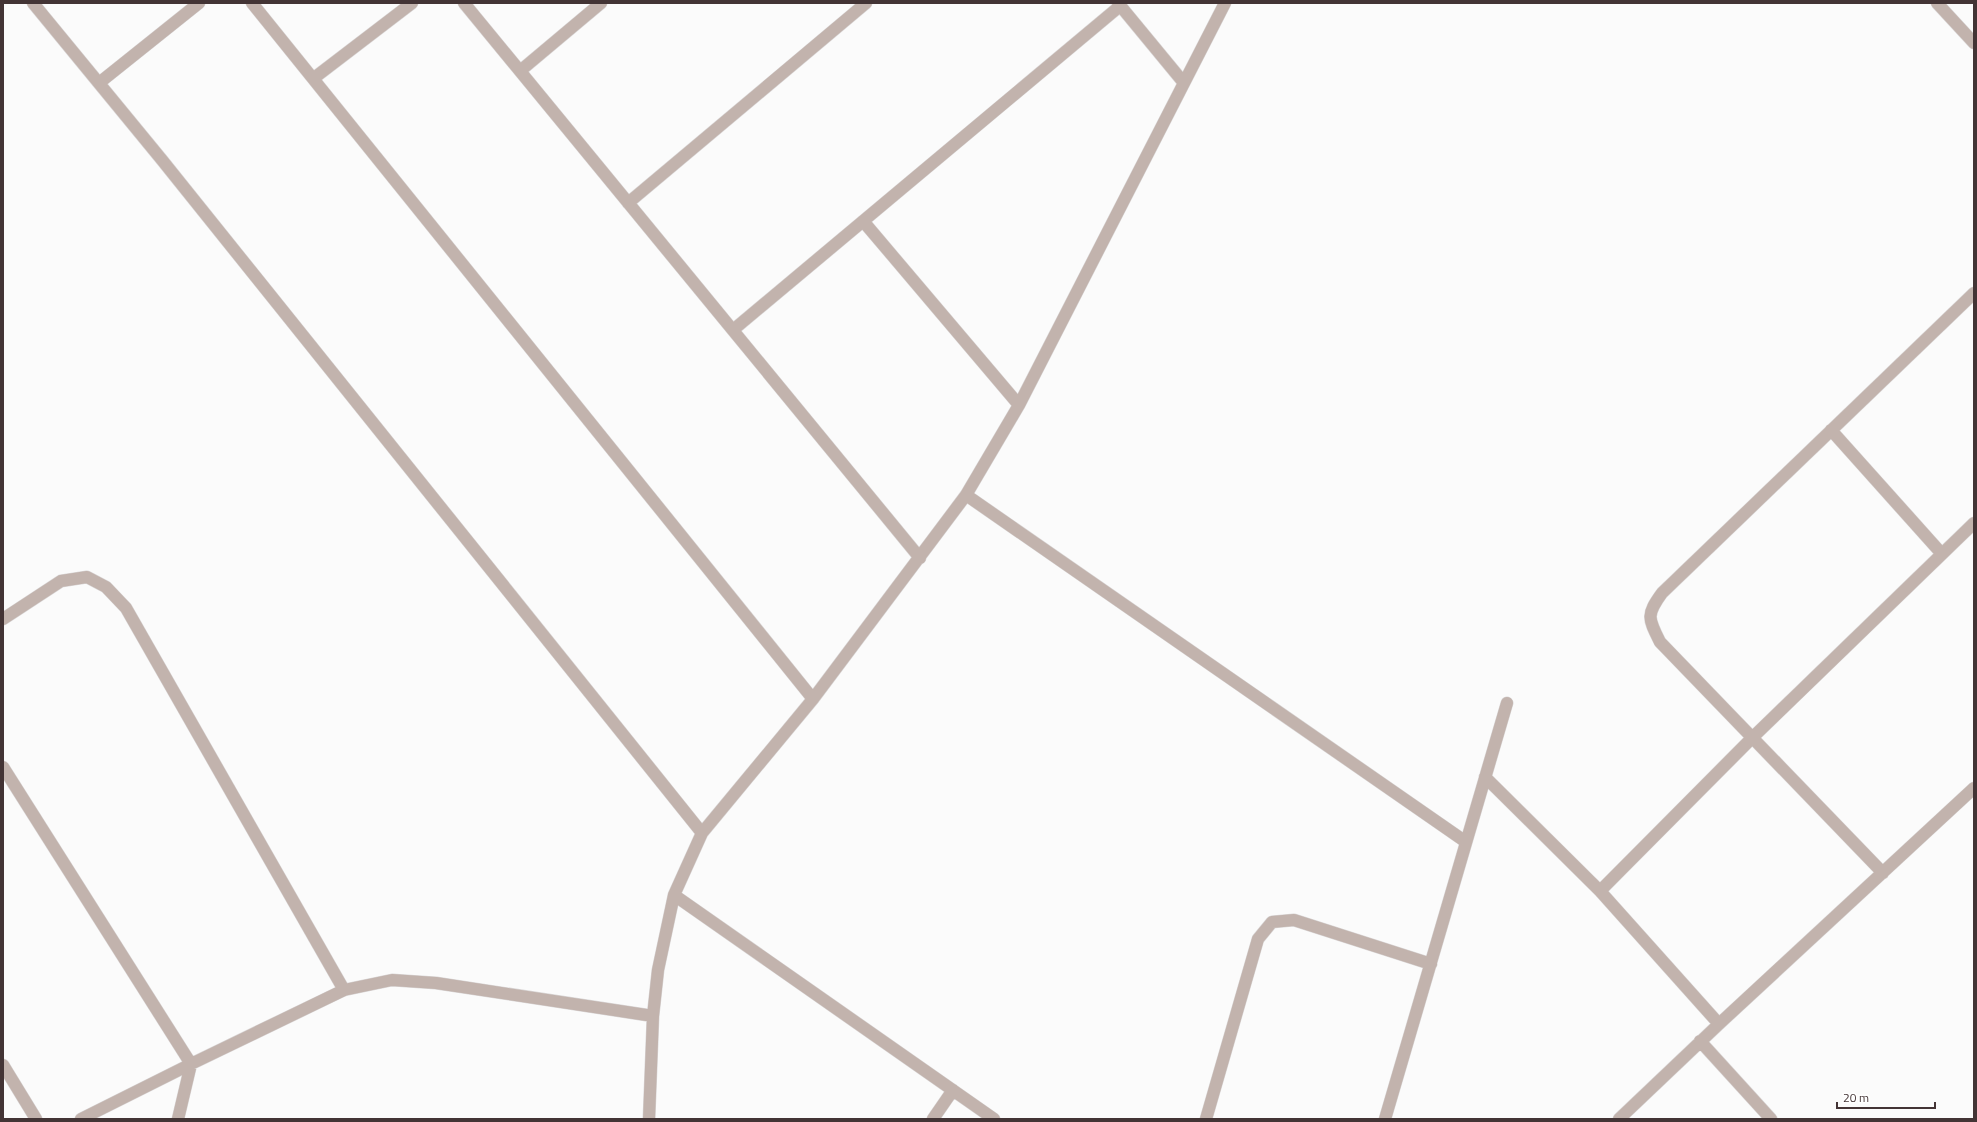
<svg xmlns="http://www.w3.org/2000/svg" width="1977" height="1122" font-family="'Titillium Web',sans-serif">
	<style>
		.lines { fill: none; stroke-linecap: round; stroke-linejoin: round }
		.minor-casing { stroke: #dad7d7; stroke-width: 13 }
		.minor { stroke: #c2b3ad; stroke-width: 12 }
	</style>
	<rect width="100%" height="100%" fill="#fbfbfb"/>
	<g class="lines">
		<g class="minor-casing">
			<path id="minor" d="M33,3L162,160L702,833
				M252,3L813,699
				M464,3L920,558
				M1118,3L1184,83
				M1937,3L1974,43
				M520,71L601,3
				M314,78L412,3
				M99,83L199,3
				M628,203L866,3
				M863,221L1019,405
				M733,330L1120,6
				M1831,430L1942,554
				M966,495L1466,842
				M3,619L61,581L87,577L106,587L126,608L344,990
				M3,767L191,1064L178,1119
				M1485,777L1600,891L1719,1024
				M1883,873L1660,642C1648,618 1646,615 1662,593L1974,293
				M1600,891L1752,738L1974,523
				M674,895L994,1119
				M1700,1041L1771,1119
				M3,1065L36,1119
				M81,1119L191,1064L344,990L392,980L436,983L653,1016
				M649,1119L653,1016L658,970L674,895L702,833L813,699L966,495L1019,405L1225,3
				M933,1119L953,1090
				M1206,1119L1258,939L1272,922L1294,920L1431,964
				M1385,1119L1507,703
				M1619,1119L1719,1024L1974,788"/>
		</g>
		<use href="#minor" class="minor"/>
	</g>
	<rect width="1977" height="1122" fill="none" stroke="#433435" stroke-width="8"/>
	<path d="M1837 1102v6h98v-6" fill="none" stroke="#433435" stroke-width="2"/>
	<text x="1843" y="1102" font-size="12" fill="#433435" stroke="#ffffff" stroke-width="3" paint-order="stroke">20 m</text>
</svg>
